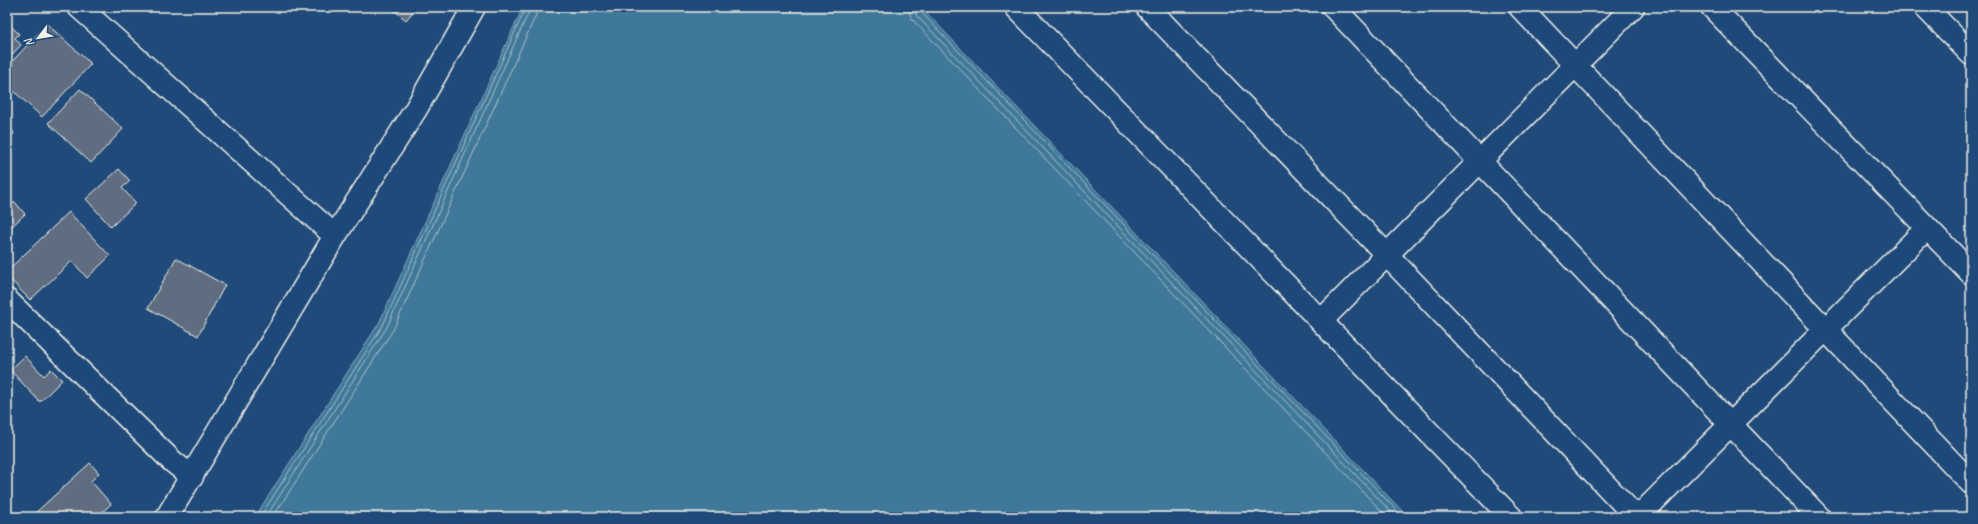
<svg xmlns="http://www.w3.org/2000/svg" width="1978" height="524" font-family="Caveat,sans-serif">
	<style>
		.water { fill: #3f789a; stroke: #87a8b9 }
		.lines { fill: none; stroke-linecap: round; stroke-linejoin: round }
		.shore { stroke: #acc1c9; stroke-width: 1 }
		.building { fill: #606d80; stroke: #f4f1e8 }
		.minor-casing { stroke: #f4f1e8; stroke-width: 25 }
		.minor { stroke: #1f4a7a; stroke-width: 22 }
	</style>
	<rect width="100%" height="100%" fill="#1f4a7a"/>
	<filter id="ink" filterUnits="userSpaceOnUse"><feTurbulence type="fractalNoise" baseFrequency=".025" numOctaves="2"/><feDisplacementMap in="SourceGraphic" scale="8" xChannelSelector="R" yChannelSelector="G"/><feConvolveMatrix kernelMatrix="1 2 1 2 8 2 1 2 1" color-interpolation-filters="sRGB"/></filter>
	<g filter="url(#ink)">
		<path class="water" d="M523,7H921L1408,517H255L379,323Z"/>
		<g class="lines">
			<path class="shore" d="M907,7L912,19L1387,517
				M913,7L916,15L1396,517
				M918,7L920,11L1403,517
				M260,517L383,325L526,7
				M266,517L387,327L531,7
				M273,517L393,330L536,15L537,7"/>
		</g>
		<path class="building" d="M390,7H417L406,20Z
			M47,24L91,64L42,117L7,85V67Z
			M10,25L19,34L15,38L21,45L7,60V28Z
			M80,89L123,129L91,163L48,123Z
			M7,118L14,134L7,141Z
			M119,169L130,181L122,188L136,203L111,227L86,199Z
			M15,202L25,214L7,231V208Z
			M69,212L110,256L87,278L72,261L30,300L7,276V271Z
			M176,258L225,285L198,336L148,308Z
			M25,356L44,376L51,369L62,380L40,402L10,370Z
			M90,463L99,473L91,481L111,504L97,517H33L32,516Z"/>
		<g class="lines">
			<g class="minor-casing">
				<path id="minor" d="M79,7L335,236
					M1016,7L1511,517
					M1147,7L1387,255L1636,517
					M1333,7L1819,517
					M1520,7L1971,483
					M1712,7L1971,273
					M1925,7L1971,54
					M7,300L172,461L192,477
					M1321,321L1633,7
					M167,517L335,236L416,109L474,7
					M1638,517L1927,228"/>
			</g>
			<use href="#minor" class="minor"/>
		</g>
	</g>
	<rect width="1978" height="524" fill="none" stroke="#1f4a7a" stroke-width="24"/>
	<rect x="12" y="12" width="1954" height="500" fill="none" stroke="#f4f1e8" stroke-width="1.5" filter="url(#ink)"/>
	<g transform="translate(38 38) rotate(239)" stroke="#1f4a7a" stroke-width="3" paint-order="stroke">
	<path d="M0-3L7 15L0 10L-7 15Z" fill="#f4f1e8"/>
	<text y="-6" font-size="11" font-weight="bold" text-anchor="middle" fill="#f4f1e8">N</text>
	</g>
</svg>
